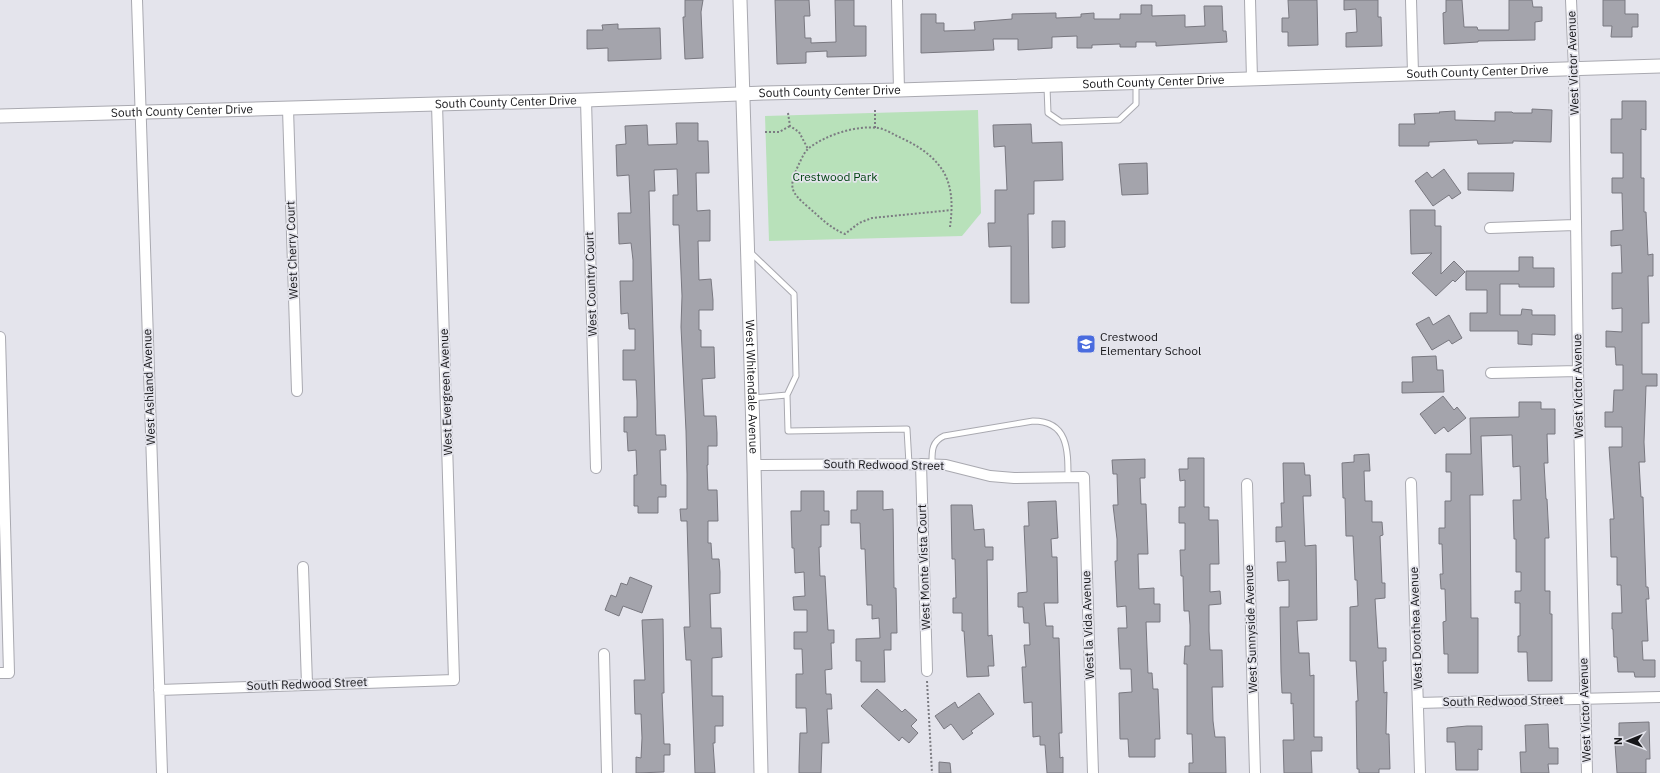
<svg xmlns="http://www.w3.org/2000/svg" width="1660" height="773" font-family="'IBM Plex Sans',sans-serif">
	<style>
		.green { fill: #b8e1ba }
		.building { fill: #a4a4ac; stroke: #797880 }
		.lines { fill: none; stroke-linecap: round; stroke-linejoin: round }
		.service-casing { stroke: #a9a9b0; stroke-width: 7 }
		.minor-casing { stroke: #a9a9b0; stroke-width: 12 }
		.tertiary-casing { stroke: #a9a9b0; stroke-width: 15 }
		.path { stroke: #7c7c82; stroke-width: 2; stroke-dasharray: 2 2; stroke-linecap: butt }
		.service { stroke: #fff; stroke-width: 5 }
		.minor { stroke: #fff; stroke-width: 10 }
		.tertiary { stroke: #fff; stroke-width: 13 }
		.labels { text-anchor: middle; stroke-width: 3.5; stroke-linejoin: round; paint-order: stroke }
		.street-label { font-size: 12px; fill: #17171a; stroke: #e4e4ec }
		.park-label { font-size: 12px; fill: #014311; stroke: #e4e4ec }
		.poi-label { font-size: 12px; fill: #17171a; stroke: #e4e4ec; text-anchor: start }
	</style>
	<rect width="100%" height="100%" fill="#e4e4ec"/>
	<path class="green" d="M978,110L981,213L962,236L769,241L765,116Z"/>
	<path class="building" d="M685,0H703L701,12L703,58L685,59L683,17H685Z
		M775,0H809L810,16H804L805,38H811V43L836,42L835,0H854V26H866V56L827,57V51L806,52V63L777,64Z
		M1288,0H1317L1318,45L1288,46V32H1282V18H1289Z
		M1344,0H1378V17H1381L1382,46L1346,47V33L1357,32L1356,9L1344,10Z
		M1446,0H1462L1464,27H1477L1478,30H1509V0H1532L1533,7H1542V21L1535,22V40L1478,41V42L1444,44L1443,13L1446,12Z
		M1603,0H1625V14H1638V27H1632V37H1611L1612,26H1603Z
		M1141,5H1152V16L1185,15V27L1205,26L1204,6H1222L1223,31H1226L1227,42L1156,46V42H1136V47H1120V44L1092,45V48H1077V36L1052,37V48L1018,50V39H993L994,50L921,53V14H936V23H944V31L975,30L974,22L1012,19V14L1056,13V18L1081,17V14L1094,13V19H1120V14H1141Z
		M618,24V29L660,28L661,59L608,61V48L587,49V30H603L602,25Z
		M1622,101H1646V130L1641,129V178H1644V212H1646L1648,255L1653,254V276H1648L1649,323H1642V374H1657V386H1646L1644,442L1645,462H1639L1641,497H1643L1646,587H1648L1649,599H1646L1648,641H1642L1643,660H1655V677H1635L1634,672H1618L1617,657H1614L1613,629H1612V613H1622L1621,585H1617V557H1611L1610,519H1614L1609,447H1622V427H1605V412H1613L1614,390H1623V365H1616L1615,347H1606V331L1622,332V308L1612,309V273H1622L1621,245L1611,246V231L1623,230L1622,193H1612V178H1623V153H1611V119H1622Z
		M1532,109L1552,110L1551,142L1513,141V143L1478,144L1477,140L1429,142V146H1399V124H1415L1414,114L1440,113L1439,112L1455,111V120L1495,121V112H1512L1513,113H1532Z
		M676,123H698V141H708L709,173H696L697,211L710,210V241H698L699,280L711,279L713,300V310H699V330H701V347H714L715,378L702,379L704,416H716L717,433V446H708V465H707L708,490H717L718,521H708V543H711L712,559H719L720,572V593L710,594L711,628H721L722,657L712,658V696H723V726H715V743H713L715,773H695L691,660H686L685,641L684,627H690L687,521H681L680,509H687V474L686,431L681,327L682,296L679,225H673V195H678L677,169L654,170L655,191H649L656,435H665L666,450H660L661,485H666V497H658V513H638V506H634V475H637L636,450L628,451L627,432H624V417H637V401L636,380H623V350H635V329H629L628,313L621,314L620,281H633V260L631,243L619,244L618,213H631L629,175L617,176L616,145L626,144L625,126L647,125L648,145L677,144Z
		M1031,124L1032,143L1062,142L1063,180L1034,181V214H1028L1029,303H1011V246L989,247L988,223H995V190H1007L1005,146L994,147L993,125Z
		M1147,163L1148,194L1122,195L1119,164Z
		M1444,169L1461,193L1452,199L1449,195L1433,206L1415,181L1427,172L1432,178Z
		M1468,173H1514L1513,191L1468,190Z
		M1410,210H1435V226H1441V274L1454,261L1465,272L1455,282L1453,280L1436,296L1412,273L1432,253L1411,254Z
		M1052,221H1065V247L1052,248Z
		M1519,257H1533V268H1554V287H1519V284H1500V315H1521L1522,309L1532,310V315H1555V335L1532,334V345L1518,344V331H1470V313H1487V290H1466V271H1519Z
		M1449,315L1462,338L1452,344L1449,340L1432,350L1416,324L1429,317L1433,325Z
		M1436,356L1437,370H1443L1444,392L1402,393V382H1413L1412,357Z
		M1443,396L1454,410L1457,407L1466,418L1448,432L1444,427L1435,434L1420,414Z
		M1519,402H1541V409H1555V434H1547L1548,463H1544L1546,499H1547L1549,538H1545V591H1550V614H1552V681H1528L1527,652H1518V636H1520V603H1515V591H1521V572H1516V539H1514L1513,500H1521L1520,466L1513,467L1512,435L1481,436L1483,495H1470L1471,618H1478V673H1448V654H1444L1443,622L1446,621L1445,589H1441L1440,574H1443L1442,544H1439V528H1445V501H1451V472H1446V454H1471L1470,418L1519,417Z
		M1369,454L1370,471H1364L1365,501H1372V522H1382L1383,535L1380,536L1382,583H1385V598L1375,599L1378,648H1386V661H1383L1384,693L1387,692L1386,734H1389L1390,769H1379V773H1359V769H1357L1356,701H1358L1356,661H1350V607L1358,606L1357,580H1355L1353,536H1346L1345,498H1343L1342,463L1354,462V455Z
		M1188,458H1204V507H1209V520H1218L1219,564H1210V592L1220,591L1221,604L1209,605V631L1210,650H1222L1223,687H1212L1213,721L1215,737H1225L1226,773H1189V763H1193L1192,734H1187V664H1184L1185,646H1190V625L1189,611H1184L1183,576H1181L1180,550H1185V523H1179V507H1185V480L1180,481L1179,469H1188Z
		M1145,459V478H1140L1141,504H1146L1148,554H1138L1139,589L1154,588V604H1160V622H1146L1148,673H1152L1153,689H1158L1160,739H1155V757H1129L1128,739H1120L1119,693L1132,692L1131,669H1120L1118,628H1127L1126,606L1117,607L1115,561H1117V539L1113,505H1118L1117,474H1113L1112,460Z
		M1283,463H1304L1305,475H1310L1311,496H1303L1305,546L1316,545L1317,620L1297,621L1299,653H1309L1310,676L1314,675V737H1322V751H1311L1312,773H1284L1283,740H1294L1293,703L1291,704V693H1282L1281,672L1280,607H1289V580L1278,581L1277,562H1286L1285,541L1276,542V527H1282L1281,503H1284Z
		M801,491H824V511H829V525H821V547H819L820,576H825L828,630H834V643H831L832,669L825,670L826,694H831L832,709H827L829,743H822L821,773H799V767L800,733H807L806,708H796V674H803L802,649H794V632H807V610H794L793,597L805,596L804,572L795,573L794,548H792L791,511H801Z
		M857,491H883V510L893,509L894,588H896L897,633H891V650H884L885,682H861V661H856V639L880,638L879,618L872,619V605H867L865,549H861L860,523H851V510H857Z
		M1056,501L1058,538L1051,539L1052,557H1057L1058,603H1044L1046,626H1053V638H1059L1062,733H1059L1060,758L1063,757V773H1047L1045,745H1040V736L1033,737L1032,702L1024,703L1022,667H1026L1024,645H1030L1029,623H1024L1023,607H1018V593L1027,592L1024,526H1029L1028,502Z
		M951,505H972L974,530L984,529L985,547H993V560H987L988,636L992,635L994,666H988L989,676L967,677L964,631H962V613H953V598H956L955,559H952Z
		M630,577L652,586L642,613L623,606L619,616L605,610L611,595L616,597L621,583L627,585Z
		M663,619L664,693H662L664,744H670V755H664V772L636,773V757L641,758L642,738L641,714H635L634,680H645L642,620Z
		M877,689L902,712L905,709L917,720L911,726L918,733L909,743L902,737L899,741L861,706Z
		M979,693L994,714L971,731L973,733L963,740L951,724L944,729L935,716L955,702L958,708Z
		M1649,722L1650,759H1646V773H1617L1615,744H1619V723Z
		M1548,724L1549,748H1558V764H1548L1549,773H1521L1520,752H1526L1525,725Z
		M1467,726H1482V750L1478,749V770H1456L1455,742H1447V728Z
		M939,762L950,763L951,773H939Z"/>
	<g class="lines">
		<g class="service-casing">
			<path id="service" d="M1047,87L1048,113L1061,122L1119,120L1136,104V83
				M749,251L794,294L796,376L787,395L788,431L907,429L909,464
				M752,398L787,395
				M932,464C932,452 931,442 944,436L1033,421C1068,421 1068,450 1068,477"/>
		</g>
		<g class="minor-casing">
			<path id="minor" d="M137,0L162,773
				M897,0L899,90
				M1250,0L1252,79
				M1411,0L1413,73
				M1571,0L1574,69L1578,371L1587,773
				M586,100L596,468
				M288,109L297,391
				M1490,228L1575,225
				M0,337L9,673H0
				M1491,373L1578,371
				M921,464L927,671
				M754,465L921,464L946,465L990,476L1014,478L1084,477L1093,773
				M1411,483L1420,773
				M1247,484L1255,773
				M303,567L307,684
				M604,654L607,773
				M159,690L454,680L437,104
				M1418,703L1660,697"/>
		</g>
		<g class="tertiary-casing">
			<g id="tertiary">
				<path id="s1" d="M740,0L754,465L761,773"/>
				<path id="s2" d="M0,116L586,100L764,93L899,90L1660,66"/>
			</g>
		</g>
		<path class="path" d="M875,110V128
			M788,113L790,126L799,132L808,149
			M765,132H779L790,126
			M950,227C952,211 953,195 947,179C938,157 917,145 897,136C891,133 885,129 878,128C856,125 826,135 809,148C804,152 801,160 798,166C788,188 791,192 808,207C821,218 830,228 845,234L859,223L872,218L952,210
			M927,681L932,773"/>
		<use href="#service" class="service"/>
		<use href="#minor" class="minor"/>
		<use href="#tertiary" class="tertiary"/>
	</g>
	<defs>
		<g id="school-square" transform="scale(1)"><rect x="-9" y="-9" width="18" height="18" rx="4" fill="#4a6cdf" stroke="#e4e4ec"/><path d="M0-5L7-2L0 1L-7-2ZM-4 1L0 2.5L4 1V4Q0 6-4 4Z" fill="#fff"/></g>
	</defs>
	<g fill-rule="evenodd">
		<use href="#school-square" x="1086" y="344"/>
	</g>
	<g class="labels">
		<g class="street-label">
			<text transform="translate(1573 63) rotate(-92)" y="4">West Victor Avenue</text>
			<text dy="4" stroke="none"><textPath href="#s2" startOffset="1478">South County Center Drive</textPath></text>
			<text dy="4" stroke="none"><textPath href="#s2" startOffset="1154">South County Center Drive</textPath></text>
			<text dy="4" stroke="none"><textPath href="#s2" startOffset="830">South County Center Drive</textPath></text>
			<text dy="4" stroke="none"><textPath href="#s2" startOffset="506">South County Center Drive</textPath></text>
			<text dy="4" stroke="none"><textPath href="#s2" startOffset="182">South County Center Drive</textPath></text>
			<text transform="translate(292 250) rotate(-92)" y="4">West Cherry Court</text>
			<text transform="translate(591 284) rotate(-92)" y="4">West Country Court</text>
			<text dy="4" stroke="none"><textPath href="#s1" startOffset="387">West Whitendale Avenue</textPath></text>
			<text transform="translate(1578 386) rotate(-91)" y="4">West Victor Avenue</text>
			<text transform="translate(149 387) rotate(-92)" y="4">West Ashland Avenue</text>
			<text transform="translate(446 392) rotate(-92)" y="4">West Evergreen Avenue</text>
			<text transform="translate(884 465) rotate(1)" y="4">South Redwood Street</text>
			<text transform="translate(924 567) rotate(-92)" y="4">West Monte Vista Court</text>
			<text transform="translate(1088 625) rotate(-92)" y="4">West la Vida Avenue</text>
			<text transform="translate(1416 628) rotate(-92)" y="4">West Dorothea Avenue</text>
			<text transform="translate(1251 629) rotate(-92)" y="4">West Sunnyside Avenue</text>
			<text transform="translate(307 684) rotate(-2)" y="4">South Redwood Street</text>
			<text transform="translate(1503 701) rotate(-1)" y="4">South Redwood Street</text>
			<text transform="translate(1585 710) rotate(-92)" y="4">West Victor Avenue</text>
		</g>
		<g class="park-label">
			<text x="835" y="181">Crestwood Park</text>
		</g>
		<g class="poi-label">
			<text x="1100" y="341">Crestwood<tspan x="1100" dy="14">Elementary School</tspan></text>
		</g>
	</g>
	<g transform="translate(1628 741) rotate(269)" stroke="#e4e4ec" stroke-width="3" paint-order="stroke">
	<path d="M0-3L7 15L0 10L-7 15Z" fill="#17171a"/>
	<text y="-6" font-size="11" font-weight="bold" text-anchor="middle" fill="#17171a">N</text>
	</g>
</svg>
